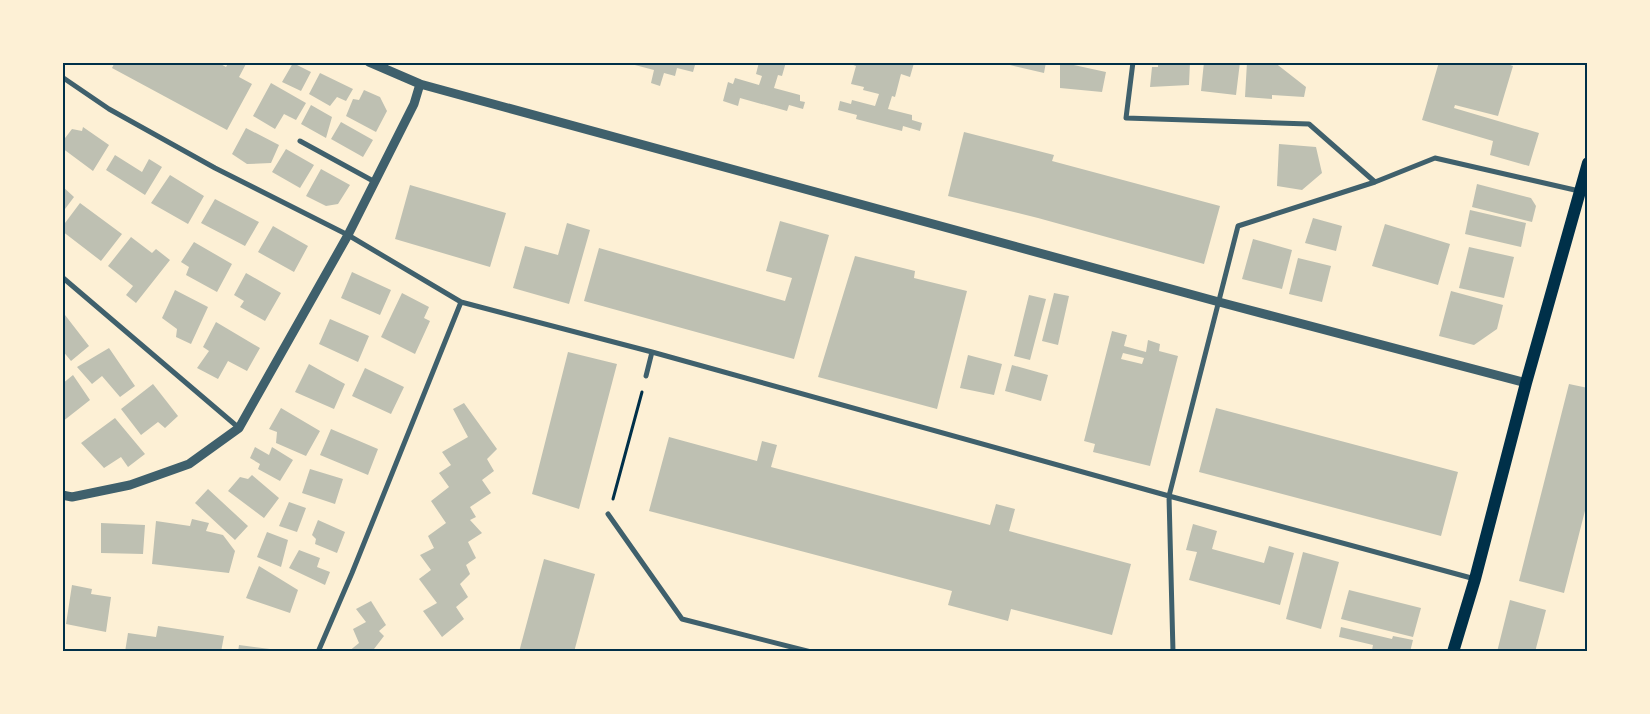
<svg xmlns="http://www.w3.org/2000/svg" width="1650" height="714" font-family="'Source Serif 4',serif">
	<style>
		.building { fill: #bec0b2; fill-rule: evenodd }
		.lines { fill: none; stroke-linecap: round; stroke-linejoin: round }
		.path { stroke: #003049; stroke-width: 3 }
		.minor { stroke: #3f606c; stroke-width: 5 }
		.tertiary { stroke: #3f606c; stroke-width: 9 }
		.primary { stroke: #003049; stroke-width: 12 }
		.neatline { fill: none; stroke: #003049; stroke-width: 2 }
	</style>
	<rect width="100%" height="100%" fill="#fdf0d5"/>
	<path class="building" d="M115,62H217L226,67L229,62H247L239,77L252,84L227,130L112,68Z
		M632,62H687L695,65L693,72L677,68L675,76L664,73L660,86L651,83L654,70L631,64Z
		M759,62H786L782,76L778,75L774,88L800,95V101L805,102L803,109L789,105L787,111L740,98L738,106L723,101L728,82L733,84L735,78L759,85L762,76L756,74Z
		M845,62L914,63L910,77L901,74L895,97L892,96L888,109L912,115V120L922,123L920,131L903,126L902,131L856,119L857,115L838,110L840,101L851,104L852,100L875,106L879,94L863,90L864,87L851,84L856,66Z
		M1011,62H1046L1044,73L1010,65Z
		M1060,62L1106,72L1102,92L1060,88Z
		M1158,62H1190L1189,85L1150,87L1152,67H1158Z
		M1204,62H1240L1236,95L1201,91Z
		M1247,62H1274L1306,87L1304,97L1272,95V99L1245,97Z
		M1439,62H1502L1513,66L1498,116L1455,105L1454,108L1539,133L1529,166L1490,155L1493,141L1422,120Z
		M293,63L311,72L301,91L282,82Z
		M320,73L353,89L346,101L337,97L330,106L309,94Z
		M271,83L306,103L296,120L284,114L275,129L253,116Z
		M364,90L380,97L387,111L376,132L346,116L353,99L359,100Z
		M311,105L332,117L326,138L301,124Z
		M341,122L373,140L363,157L331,139Z
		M83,127L109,145L93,171L62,148V142L72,129L82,131Z
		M246,128L279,145L271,163L247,164L232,154Z
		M964,132L1054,155L1052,161L1220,206L1204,264L1038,218L948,196Z
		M1279,144L1316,147L1322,173L1302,190L1277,186Z
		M286,149L314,165L300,188L272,172Z
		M115,155L142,172L149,159L162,167L145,195L106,170Z
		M321,169L350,185L338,204L326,206L306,196Z
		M170,175L204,196L188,224L151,203Z
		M1477,184L1531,198L1536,206L1532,222L1472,207Z
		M410,185L506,213L490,267L395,239Z
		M62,186L74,197L62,213Z
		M215,199L259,222L245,246L201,223Z
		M80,203L122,234L101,261L62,231V227Z
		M1470,210L1526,223L1521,247L1465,234Z
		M1313,218L1342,226L1336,251L1305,243Z
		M780,221L829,235L794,359L584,301L599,248L785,301L792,278L766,271Z
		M567,223L590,230L569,304L513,288L525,246L558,255Z
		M1385,224L1450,244L1438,285L1372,266Z
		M273,226L308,246L294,272L258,252Z
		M131,237L152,253L156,249L170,260L136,303L126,295L133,286L108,266Z
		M1253,239L1292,250L1282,289L1242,279Z
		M194,242L232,264L217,292L186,275L189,267L181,262Z
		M1469,247L1514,257L1504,298L1459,288Z
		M855,256L915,271L914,278L967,291L937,409L818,377Z
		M1298,258L1331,266L1322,302L1289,294Z
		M352,272L391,290L380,315L341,298Z
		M246,273L281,293L265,321L240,307L244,301L234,295Z
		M175,290L208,307L191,344L176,337L177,329L162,318Z
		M1451,291L1503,305L1497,329L1474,345L1439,336Z
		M402,293L429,307L424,318L430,321L415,354L381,337Z
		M1054,293L1069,296L1058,345L1042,341Z
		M1029,295L1046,299L1030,360L1014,356Z
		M65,315L89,346L71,361L62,350V317Z
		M330,319L369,336L358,362L319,344Z
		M216,322L260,348L247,371L228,361L218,379L197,368L209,351L203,347Z
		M1112,331L1127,335L1124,346L1146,352L1148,340L1160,344L1159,351L1178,356L1150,466L1093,452L1095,444L1084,441ZM1123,353L1144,358L1142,364L1121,359Z
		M109,348L135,386L120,397L102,376L92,384L77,367Z
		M568,352L617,364L579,509L532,494Z
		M968,355L1002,364L994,395L960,388Z
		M309,364L345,384L334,409L295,392Z
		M1012,365L1048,375L1041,401L1005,391Z
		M365,368L404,387L391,414L352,396Z
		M73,375L90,400L62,422V384Z
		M153,384L178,416L165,428L158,422L141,435L121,409Z
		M1569,384L1588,388V499L1564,593L1519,581Z
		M464,403L497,449L487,459L494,471L482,480L491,493L470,507L476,517L470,520L482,533L468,542L476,558L466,565L470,574L460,584L468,597L456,607L464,619L442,637L423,611L437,603L419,579L431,570L420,555L434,548L428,536L446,523L431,501L449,487L439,473L451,465L442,452L468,437L453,409Z
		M281,408L320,431L306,456L276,443L277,432L269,429Z
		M1216,408L1458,472L1441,536L1199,472Z
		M115,418L145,454L128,467L121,457L104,468L81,443Z
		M331,429L378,449L368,475L320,455Z
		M669,437L757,461L762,441L777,445L771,467L990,525L996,504L1015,509L1009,531L1131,564L1112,635L1011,609L1008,621L948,605L952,591L649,511Z
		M255,447L269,455L272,447L293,460L280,481L258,469L260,464L250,458Z
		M310,469L343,479L335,504L302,493Z
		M252,475L279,498L264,518L228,491L240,477L248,479Z
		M208,489L248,526L235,540L195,503Z
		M289,502L306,508L297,532L279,526Z
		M192,519L209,523L206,531L223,535L235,551L229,573L152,564L156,521L190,526Z
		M318,520L345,532L337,553L315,544L316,539L312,535Z
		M101,523L145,525L143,554L101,553Z
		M1193,524L1217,531L1212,549L1264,563L1269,546L1294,553L1280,605L1189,580L1197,552L1186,550Z
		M267,532L288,540L281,567L257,557Z
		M299,550L320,558L317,567L330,572L325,585L289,568Z
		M1303,552L1339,562L1321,629L1286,619Z
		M544,559L595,574L574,652H519Z
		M259,566L298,590L290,613L246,598Z
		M72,585L92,589L91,594L111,597L106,632L66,624Z
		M1349,590L1421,608L1413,637L1341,619Z
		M1510,600L1546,610L1535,652H1497Z
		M371,601L386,625L379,631L384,636L374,649L376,652H348L359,643L353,629L366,622L356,609Z
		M158,626L224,636L221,652H125L128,633L156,637Z
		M1341,627L1392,639L1393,636L1413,640L1410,652L1372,650L1373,645L1339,637Z
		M239,645L278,650V652H238Z"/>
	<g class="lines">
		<path class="path" d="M613,499L642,392"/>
		<path class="minor" d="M1133,62L1126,118L1309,124L1375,182L1435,158L1588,193
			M62,77L109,109L215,168L348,235L461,302L652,352L1169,496L1475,579
			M300,141L375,182
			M62,277L239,428
			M646,376L652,352
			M608,514L682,619L811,652
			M318,652L352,573L461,302
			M1173,652L1169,496L1238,226L1375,182"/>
		<path class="tertiary" d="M369,62L420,84L1219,302L1526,383
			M62,495L72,497L130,485L189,464L239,428L348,235L414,104L420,84"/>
		<path class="primary" d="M1453,652L1475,579L1526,383L1588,163"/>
	</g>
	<rect width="1650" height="714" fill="none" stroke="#fdf0d5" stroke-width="128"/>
	<rect x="64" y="64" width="1522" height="586" class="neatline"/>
</svg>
